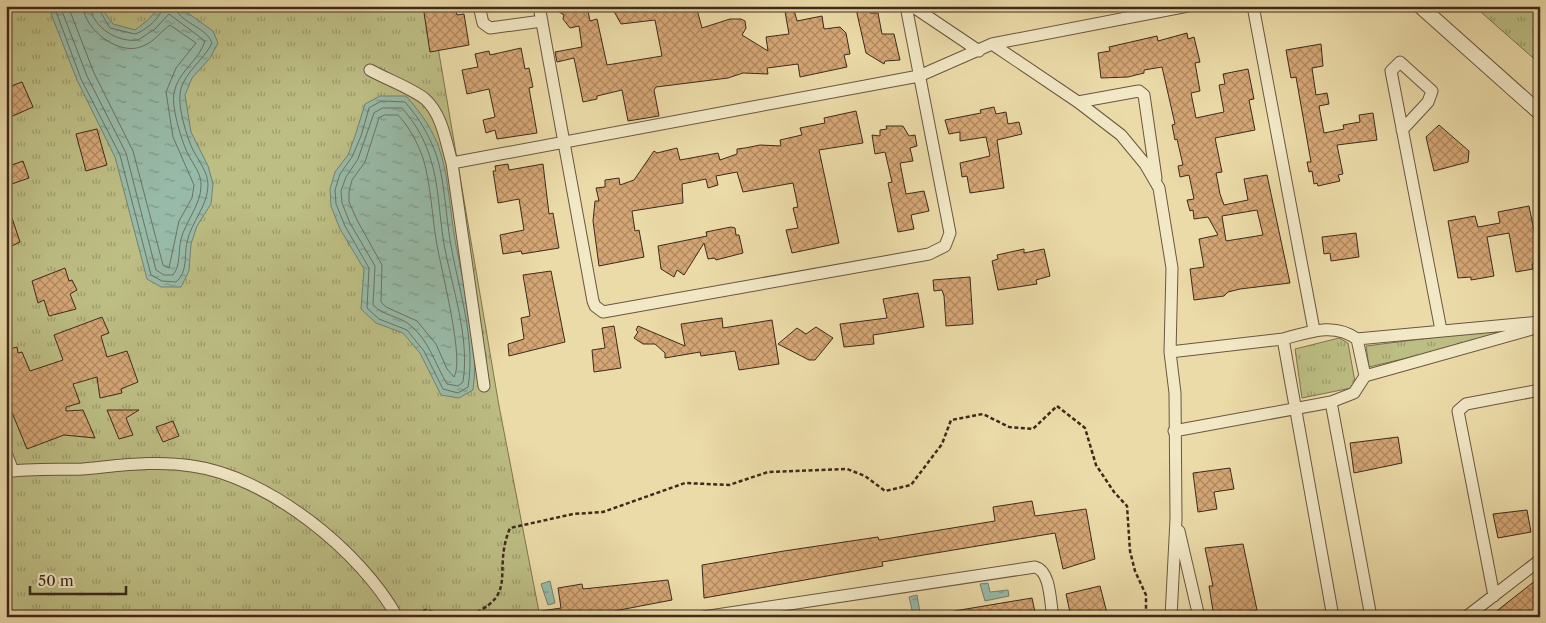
<svg xmlns="http://www.w3.org/2000/svg" width="1546" height="623" font-family="'Libre Caslon Text',serif">
	<style>
		.grass { fill: url(#grass-tufts); stroke: #7e7450 }
		.water { fill: url(#water-ripples); stroke: #748171 }
		.lines { fill: none; stroke-linecap: round; stroke-linejoin: round }
		.shore { stroke: #6b7262; stroke-width: 1 }
		.building { fill: url(#building-cross-hatch); stroke: #3e2a1c; fill-rule: evenodd }
		.minor-casing { stroke: #69563f; stroke-width: 13 }
		.tertiary-casing { stroke: #69563f; stroke-width: 16 }
		.path { stroke: #3e2a1c; stroke-width: 2.5; stroke-dasharray: 4 2.5; stroke-linecap: butt }
		.minor { stroke: #f2e8c6; stroke-width: 11 }
		.tertiary { stroke: #f2e8c6; stroke-width: 14 }
	</style>
	<defs>
		<pattern id="grass-tufts" width="24" height="20" patternUnits="userSpaceOnUse" patternTransform="scale(1.25)"><rect width="24" height="20" fill="#bdbe84"/><path d="M3 7l-1-3M5 7V3M7 7l1-3M15 17l-1-3M17 17v-4M19 17l1-3" fill="none" stroke="#9b9b6b"/></pattern>
		<pattern id="water-ripples" width="26" height="14" patternUnits="userSpaceOnUse" patternTransform="scale(1.25)"><rect width="26" height="14" fill="#98bba9"/><path d="M2 4q2-2 4 0t4 0M15 11q2-2 4 0t4 0" fill="none" stroke="#7d9889"/></pattern>
		<pattern id="building-cross-hatch" width="8" height="8" patternUnits="userSpaceOnUse" patternTransform="scale(1.25)"><rect width="8" height="8" fill="#d5a675"/><path d="M0 0l8 8M0 8l8-8" fill="none" stroke="#ae875f"/></pattern>
	</defs>
	<rect width="100%" height="100%" fill="#ebdba8"/>
	<filter id="stains"><feTurbulence type="fractalNoise" baseFrequency=".004" numOctaves="4"/><feColorMatrix values="0 0 0 0 .2 0 0 0 0 .09 0 0 0 0 .02 0 0 0 .5 -.17"/></filter>
	<radialGradient id="worn" r=".72"><stop offset=".6" stop-color="#630" stop-opacity="0"/><stop offset="1" stop-color="#630" stop-opacity=".3"/></radialGradient>
	<path class="grass" d="M6,6H431L499,406L540,617H411L409,612L379,617H6Z
		M1474,6H1540V64Z
		M1501,329L1511,333L1369,367L1366,346Z
		M1339,338L1348,343L1356,387L1302,398L1295,349Z"/>
	<path class="water" d="M48,6H100L113,24L135,30L148,20L160,6H178L213,31L218,43L210,58L192,78L185,95L191,132L208,166L213,184L211,204L197,226L191,244L189,271L181,287H161L147,279L115,157L77,80Z
		M380,96H406C422,114 434,131 441,154C449,181 450,212 455,240C464,290 480,340 473,390L459,398L441,395L420,353L403,333L376,323L361,309L364,269L340,229L331,206L330,189L335,172L348,155L356,133L365,104Z
		M550,581L555,603L548,605L541,584Z
		M988,583L990,592L1008,590L1009,596L985,601L980,584Z
		M917,595L920,612L913,614L909,597Z"/>
	<g class="lines">
		<path class="shore" d="M54,6L81,79L120,155L151,275L162,281L176,282C188,272 184,256 187,242C191,222 208,206 208,185C208,173 199,161 193,150C187,138 178,108 180,94C182,74 204,60 212,43C206,26 178,23 175,6
			M60,6L87,76L126,153L156,270L164,275H173C181,265 178,251 181,239C186,221 201,204 201,186C202,174 192,163 187,152C181,139 171,106 174,93C178,71 199,61 205,41L169,14L155,29L138,40C119,43 92,28 90,6
			M68,6L94,73L133,151L163,265L169,268L179,221L192,198L194,185L173,137L166,92L176,68L196,43L170,25C161,31 154,42 143,46C120,57 84,30 83,6
			M97,6L110,28L135,34C145,31 162,17 163,6
			M382,101L405,102C419,118 428,133 436,154C444,177 446,215 450,240C458,288 476,338 468,387L458,393L443,389L424,351L407,330L379,319L367,308L369,268L345,226L336,204L335,190L340,174L352,157L361,136L369,108Z
			M383,108H402C415,123 424,138 430,157C439,184 439,215 444,244C452,288 470,337 463,382L458,386L447,384C435,364 429,340 410,325C399,316 384,316 373,305L375,266L350,223L342,203L341,191L346,177L358,159L374,113Z
			M385,115H398C410,128 417,142 423,158C431,184 432,218 437,245C441,269 465,361 454,377L447,369L436,344L417,321L386,307L381,302L382,265L357,220L349,202V192L352,180L365,162L379,118Z"/>
	</g>
	<path class="building" d="M423,6H455L457,15L464,14L469,45L430,52Z
		M550,6H587L590,21L597,19L607,65L662,56L655,20L621,24L611,6H696L702,28L730,19H741L745,21L746,28L742,35L768,51L766,37L789,34L784,6H793L797,21L822,16L824,29L840,27L846,33L850,54L844,55L847,67L800,77L798,64L767,68L768,74L743,73L728,78L656,87L654,90L659,116L628,121L622,90L597,96V99L583,102L574,58L557,62L555,52L582,47L579,26L570,28L563,19L564,15Z
		M867,6L870,13H878L882,34H894L900,60L885,61L884,64L866,53L856,9Z
		M1187,33L1188,39L1194,37L1200,62L1195,63L1200,91L1191,93L1196,118L1224,112L1219,85L1225,84L1223,74L1248,69L1254,99L1249,100L1255,130L1215,138L1222,172L1216,173L1220,194L1224,205L1248,200L1244,179L1267,175L1290,283L1240,289L1228,292L1224,296L1194,300L1190,269L1204,267L1199,239L1218,235L1208,217L1194,219L1193,210L1190,211L1187,200L1194,199L1189,175L1180,177L1178,166L1183,165L1177,139L1175,140L1172,125L1175,124L1162,67L1144,70V73L1128,77L1101,78L1098,53L1110,51L1109,47L1157,36L1158,41ZM1257,210L1263,235L1226,241L1222,216Z
		M1321,44L1323,66L1312,68L1316,95L1327,93L1329,104L1319,106L1324,133L1344,129L1343,125L1360,122L1359,115L1373,113L1377,140L1337,145L1343,174L1338,175L1340,181L1318,186L1317,183L1314,184L1312,171L1309,172L1307,162H1311L1296,77L1291,78L1286,50Z
		M521,48L525,69L529,68L533,87L529,88L537,133L497,139L495,130L486,133L483,120L495,117L489,89L467,94L462,70L478,67L475,54L489,51L490,55Z
		M22,82L33,107L6,119V88Z
		M994,107L996,114L1006,112L1008,124L1019,122L1022,134L997,140L1004,188L970,193L967,176L962,177L960,163L990,156L986,137L960,141V132L949,134L945,120L981,113L980,110Z
		M856,111L863,143L819,150L839,243L792,253L786,230L798,228L793,208L798,207L793,183L743,192L737,172L716,176L718,185L708,188L706,179L682,184L683,203L632,211L635,231L639,230L644,257L599,266L593,221L595,201H599L596,188L605,187V180L619,178L620,185L634,180L654,151L657,153L677,148L680,160L718,153L720,160L737,154V149L745,148L760,145L781,146L780,140L802,135L800,128L825,123L824,118Z
		M1439,125L1469,151L1468,162L1434,171L1426,137Z
		M886,126H903L909,136L915,135L917,146L910,148L913,161L900,163L906,194L924,191L929,211L911,215L914,229L898,232L888,183L892,182L885,152L875,154L872,135L880,136V130L887,129Z
		M97,129L107,165L86,171L76,134Z
		M23,161L29,178L6,186V167Z
		M508,164L509,170L543,164L549,214L553,213L559,248L522,254L521,251L503,254L500,235L524,230L519,199L498,203L493,171H496L495,166Z
		M8,206L20,242L6,249V207Z
		M1529,206L1537,245H1540V263L1532,264L1533,269L1516,272L1509,233L1487,237L1494,276L1471,280V277L1458,278L1448,221L1475,216L1478,227L1500,223L1498,212Z
		M731,227L735,228L736,235H739L743,253L716,260L715,258L708,259L704,243L684,275L677,270L674,277L661,269L658,246L707,236L706,232Z
		M1356,233L1359,257L1331,261L1330,253L1324,254L1322,237Z
		M1024,249V253L1044,249L1050,276L1036,280L1037,284L998,290L992,261L998,259L997,255Z
		M65,268L69,281L72,280L77,290L70,294L76,309L49,316L44,300L38,303L32,281Z
		M551,271L565,342L509,356L508,344L524,339L521,318L530,316L523,275Z
		M970,277L973,324L946,326L944,296L942,290L934,291L933,280Z
		M918,293L924,327L873,335L874,344L844,347L840,324L887,318L883,299Z
		M102,317L109,333L101,336L107,357L127,351L138,382L121,389L122,393L100,398L97,377L73,384L80,403L66,407V411L83,410L95,438L64,435L27,449L6,398V350L17,347L18,353L22,352L30,371L63,360L54,335Z
		M722,318L723,328L772,320L779,364L739,370L735,351L701,356L700,352L665,358V353L655,344H643L634,338L638,332L636,330L638,326L685,346L681,324Z
		M614,326L621,368L594,372L592,350L605,348L602,328Z
		M816,327L833,338L815,360H809L778,344L797,328L806,334Z
		M107,410H139L126,418L133,435L119,439Z
		M173,421L179,436L163,442L156,427Z
		M1398,437L1402,463L1354,473L1350,443Z
		M1230,468L1234,489L1214,492L1217,509L1198,512L1193,473Z
		M1032,501L1035,516L1086,509L1095,559L1063,569L1055,533L882,562L883,566L704,598L702,565L784,551L878,537L879,540L995,521L993,507Z
		M1527,510L1531,532L1498,538L1493,514Z
		M1243,544L1257,610L1214,617L1209,586H1213L1205,548Z
		M1540,577V613L1534,617H1489Z
		M668,580L672,600L583,617H541V611L561,608L558,588L582,584L583,589Z
		M1100,586L1108,617H1071L1066,594Z
		M1032,598L1036,617H955L954,611Z"/>
	<g class="lines">
		<g class="minor-casing">
			<path id="minor" d="M479,6L483,23L490,28L542,21
				M539,6L593,301L595,306L603,312L929,254L945,246L950,233L906,6
				M912,6L979,51
				M1253,6L1314,330
				M992,44L1078,102L1121,135L1145,164L1159,188L1172,268L1170,352L1175,393L1176,519L1171,617
				M370,70C386,79 411,88 425,99C442,114 446,142 452,163L484,386
				M1078,102L1133,92L1139,91L1144,95L1156,178
				M1402,130L1428,102L1432,91L1400,62L1391,71L1441,330
				M452,163L919,76L992,44L1188,6
				M1357,339L1365,376
				M1170,352L1283,339
				M1331,402L1371,617
				M1174,431L1331,402L1354,393L1365,376L1536,328
				M6,453L13,471
				M6,472C31,468 57,470 82,469C118,466 155,460 192,466C267,476 361,551 397,617
				M1179,531L1199,617
				M1494,596L1458,411L1466,404L1540,390
				M703,617L1035,567C1051,571 1050,603 1053,617
				M1333,617L1283,339C1309,332 1334,322 1357,339L1540,322
				M1466,617L1540,560"/>
		</g>
		<g class="tertiary-casing">
			<path id="tertiary" d="M1420,6L1540,113"/>
		</g>
		<path class="path" d="M411,617L426,610L454,617
			M465,617C522,596 491,573 510,528L573,514L603,512L685,483L729,485L768,472L847,469L865,476L885,491L911,485L942,444L951,420L983,414L1009,427L1033,429L1057,406L1085,428L1096,465L1114,492L1127,506L1130,551L1135,571L1146,595V617"/>
		<use href="#minor" class="minor"/>
		<use href="#tertiary" class="tertiary"/>
	</g>
	<rect width="1546" height="623" fill="none" stroke="#ebdba8" stroke-width="25"/>
	<rect x="8" y="8" width="1531" height="608" fill="none" stroke="#3e2a1c" stroke-width="2.5"/>
	<rect x="12" y="12" width="1521" height="598" fill="none" stroke="#3e2a1c"/>
	<path d="M30 586v8h96v-8" fill="none" stroke="#3e2a1c" stroke-width="2.5"/>
	<text x="38" y="586" font-size="15" fill="#3e2a1c" stroke="#f2e8c6" stroke-width="4" paint-order="stroke">50 m</text>
	<rect width="100%" height="100%" filter="url(#stains)"/>
	<rect width="100%" height="100%" fill="url(#worn)"/>
</svg>
